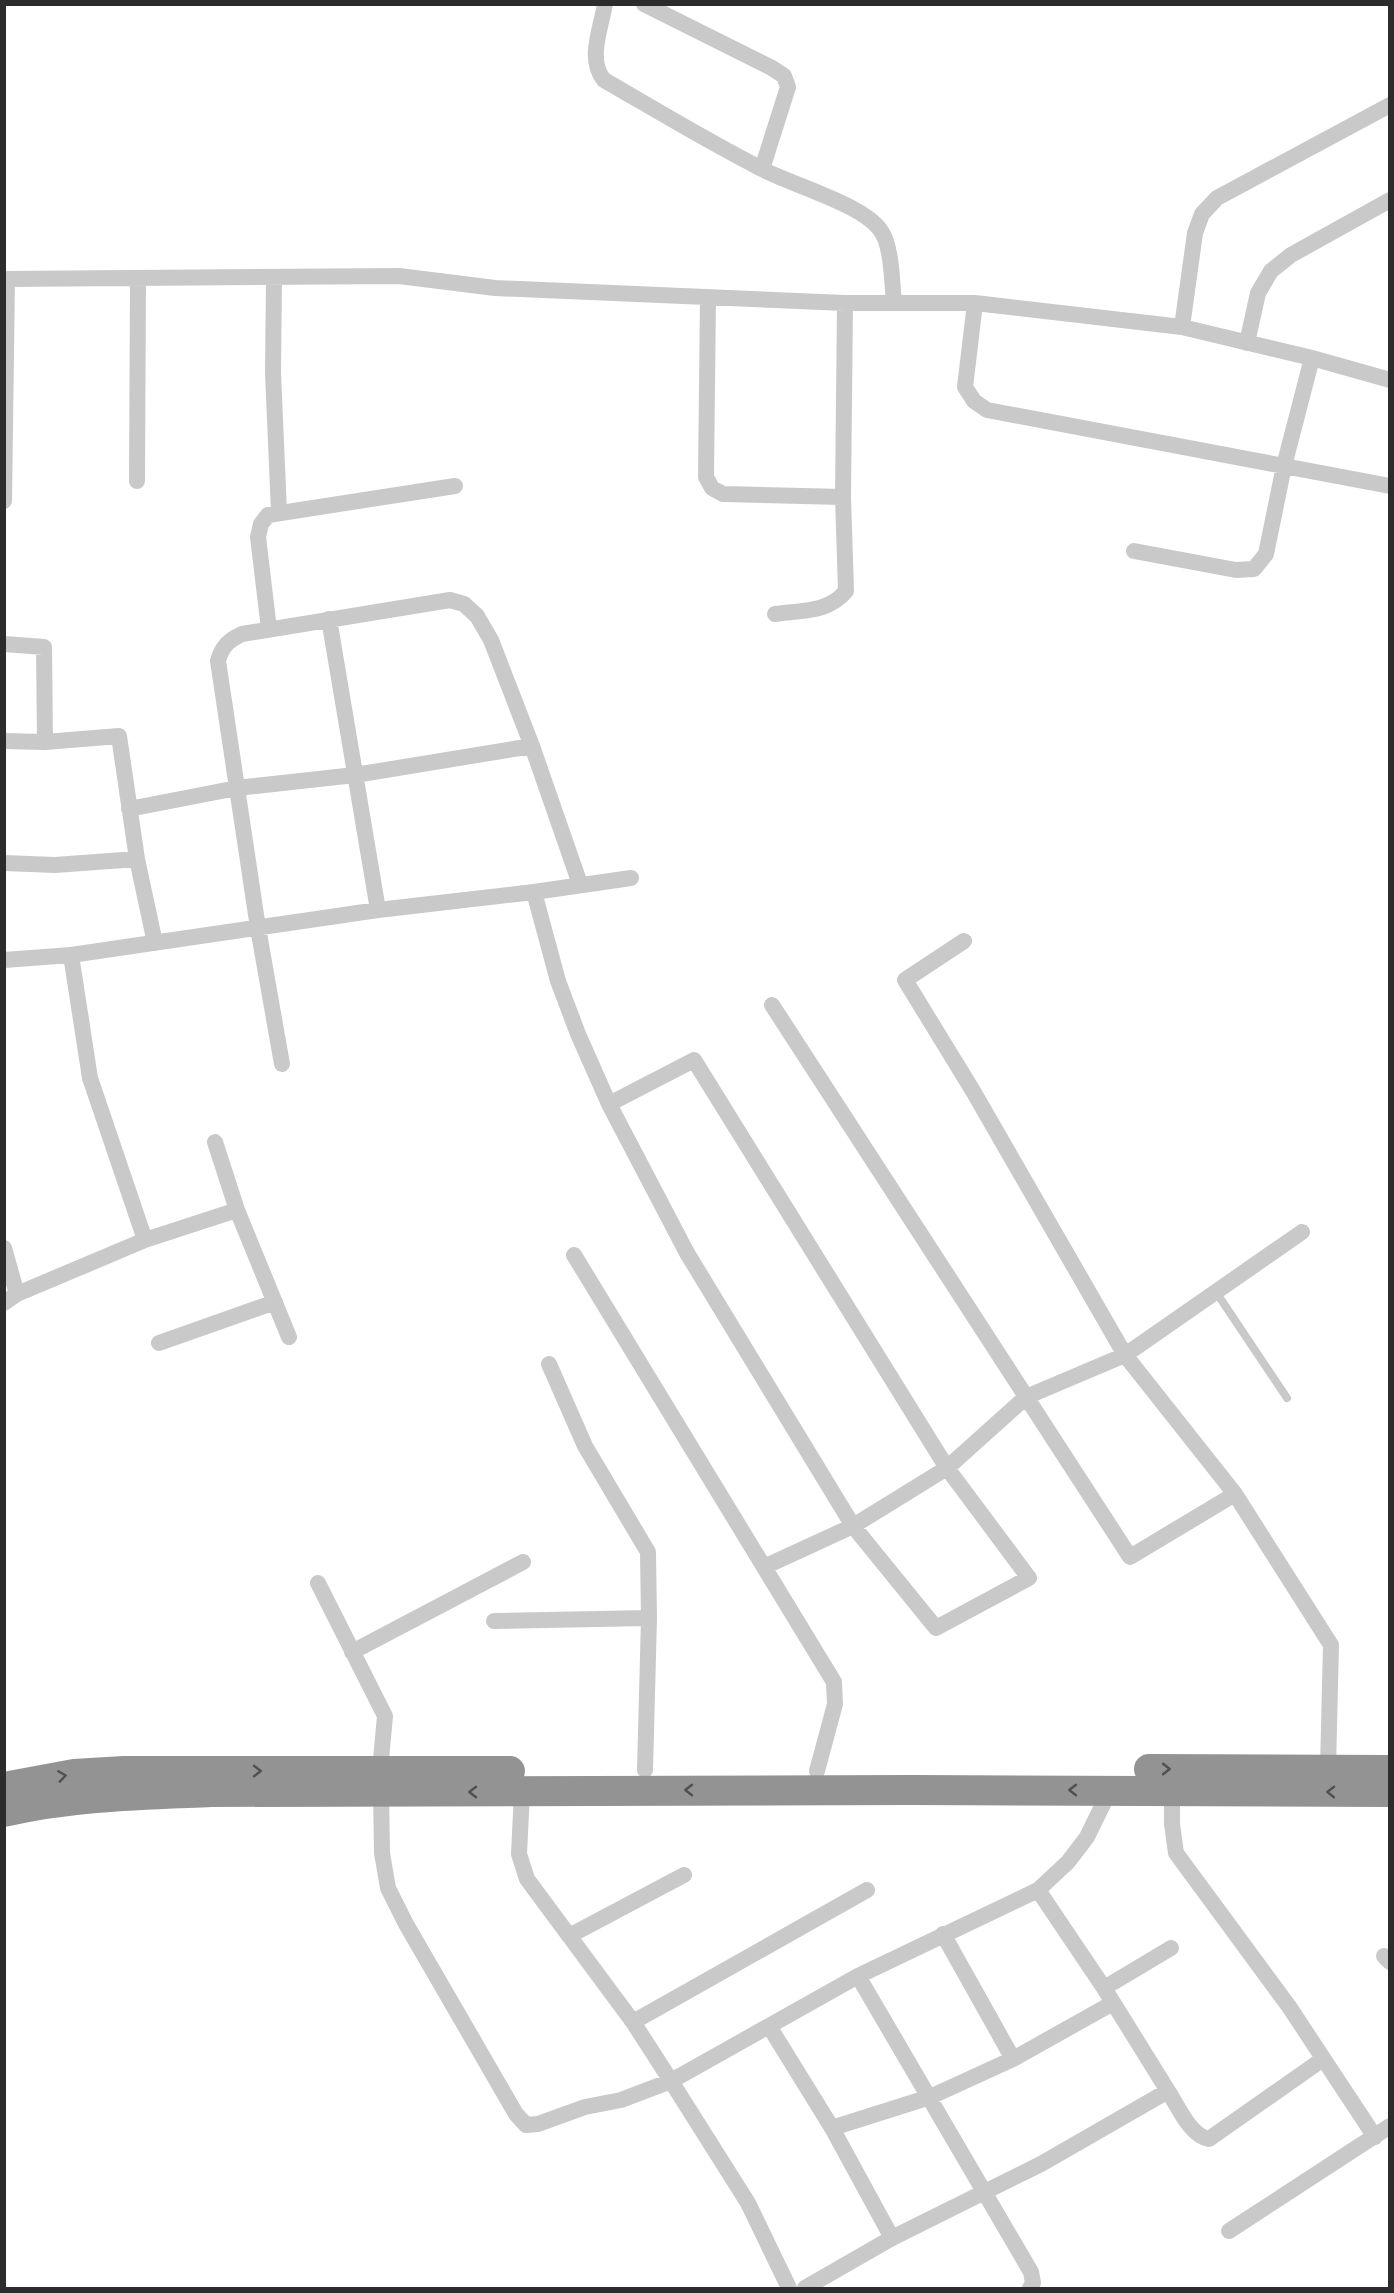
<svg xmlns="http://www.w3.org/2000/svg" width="1394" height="2293" font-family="'Source Sans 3',sans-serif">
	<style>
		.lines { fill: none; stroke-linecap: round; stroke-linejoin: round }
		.lane { stroke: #c9c9c9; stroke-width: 8 }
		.street { stroke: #c9c9c9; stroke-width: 16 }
		.highway { stroke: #939393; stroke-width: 30 }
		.oneway { stroke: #505050 }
	</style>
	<rect width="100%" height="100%" fill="#fff"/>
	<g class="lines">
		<path class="lane" d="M1216,1292L1287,1398"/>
		<path class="street" d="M605,4C601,28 587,60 604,80C656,110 707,141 760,168C791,185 863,204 881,231C892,246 892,284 894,303
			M644,4L772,68L784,76L788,87L762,169
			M274,277L273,373L279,512
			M4,279L399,276L495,288L845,303H975L1182,327L1312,358L1390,380
			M708,297L706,477L712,488L723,494L843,497
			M975,303L965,387L974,401L987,410L1390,486
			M1182,327L1195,233L1202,214L1217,198L1390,105
			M1247,343L1258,293L1271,271L1291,255L1390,200
			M137,481L138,279
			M4,501L7,279
			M1134,551L1236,570L1254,569L1266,554L1284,466L1312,358
			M775,614C802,610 828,613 846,591L843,497L845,303
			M329,619L378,910
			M269,629L258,537L261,524L268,515L455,486
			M4,644L44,647L45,742L4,741
			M129,809L237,788L355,775L532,746
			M137,859L155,943
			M4,863L55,865L137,859L119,736L45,742
			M534,892L631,878
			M964,941L905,980L973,1091L1125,1355L1235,1494L1331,1645L1328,1768
			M71,955L378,910L534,892L558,981L578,1034L609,1104L687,1253L853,1526L936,1628L1029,1578L947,1468L694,1060L609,1104
			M4,960L71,955L90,1078L145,1240L17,1294L4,1303
			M772,1005L1130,1557L1235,1494
			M282,1064L258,928L218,661C222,646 229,640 242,634L450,600L464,604L477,616L491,640L532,746L580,884
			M215,1142L237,1210L289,1337
			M145,1240L237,1210
			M4,1248L17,1294
			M574,1255L834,1682L835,1704L817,1771
			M159,1343L275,1302
			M549,1364L585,1446L648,1552L649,1618
			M764,1567L853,1526L947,1468L1026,1397L1125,1355L1302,1232
			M318,1583L385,1716L380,1770
			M494,1621L649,1618L645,1770
			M352,1652L523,1562
			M1172,1790V1824L1176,1853L1290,2008L1375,2137
			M381,1792L382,1853L388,1888L406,1924L516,2114L526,2125L538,2124L585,2107L621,2100L671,2081L858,1976L1038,1890L1068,1862L1087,1837L1110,1790
			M522,1792L519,1854L527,1879L633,2022L671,2081L748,2203L789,2288
			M943,1934L1013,2059
			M569,1936L684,1875
			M1384,1956L1390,1962
			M858,1976L1031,2272L1033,2283L1030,2288
			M1104,1988L1171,1948
			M633,2022L867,1890
			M769,2026L832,2128L892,2238
			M1168,2091C1178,2106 1190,2136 1209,2139L1323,2059
			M832,2128L930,2097L1013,2059L1113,2003
			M1229,2231L1390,2126
			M805,2288L892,2238L1041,2164L1168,2091L1104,1988L1038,1890"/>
		<path class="highway" d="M1149,1769L1390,1770
			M4,1787L74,1774L124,1771H510
			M4,1812C73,1796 141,1795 211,1792L913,1790L1390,1792"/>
	</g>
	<defs><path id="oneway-chevron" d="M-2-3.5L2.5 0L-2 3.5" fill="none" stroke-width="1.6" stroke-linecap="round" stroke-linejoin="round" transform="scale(1.5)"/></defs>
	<g class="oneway">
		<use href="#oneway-chevron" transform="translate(1166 1769)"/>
		<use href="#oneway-chevron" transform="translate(257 1771)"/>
		<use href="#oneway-chevron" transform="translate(62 1776) rotate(-8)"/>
		<use href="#oneway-chevron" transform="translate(689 1790) rotate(180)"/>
		<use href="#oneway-chevron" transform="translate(1073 1790) rotate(180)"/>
		<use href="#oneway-chevron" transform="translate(473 1792) rotate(180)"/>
		<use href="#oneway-chevron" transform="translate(1331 1792) rotate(-179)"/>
	</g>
	<rect width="1394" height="2293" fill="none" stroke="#2c2c2c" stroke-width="12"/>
</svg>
